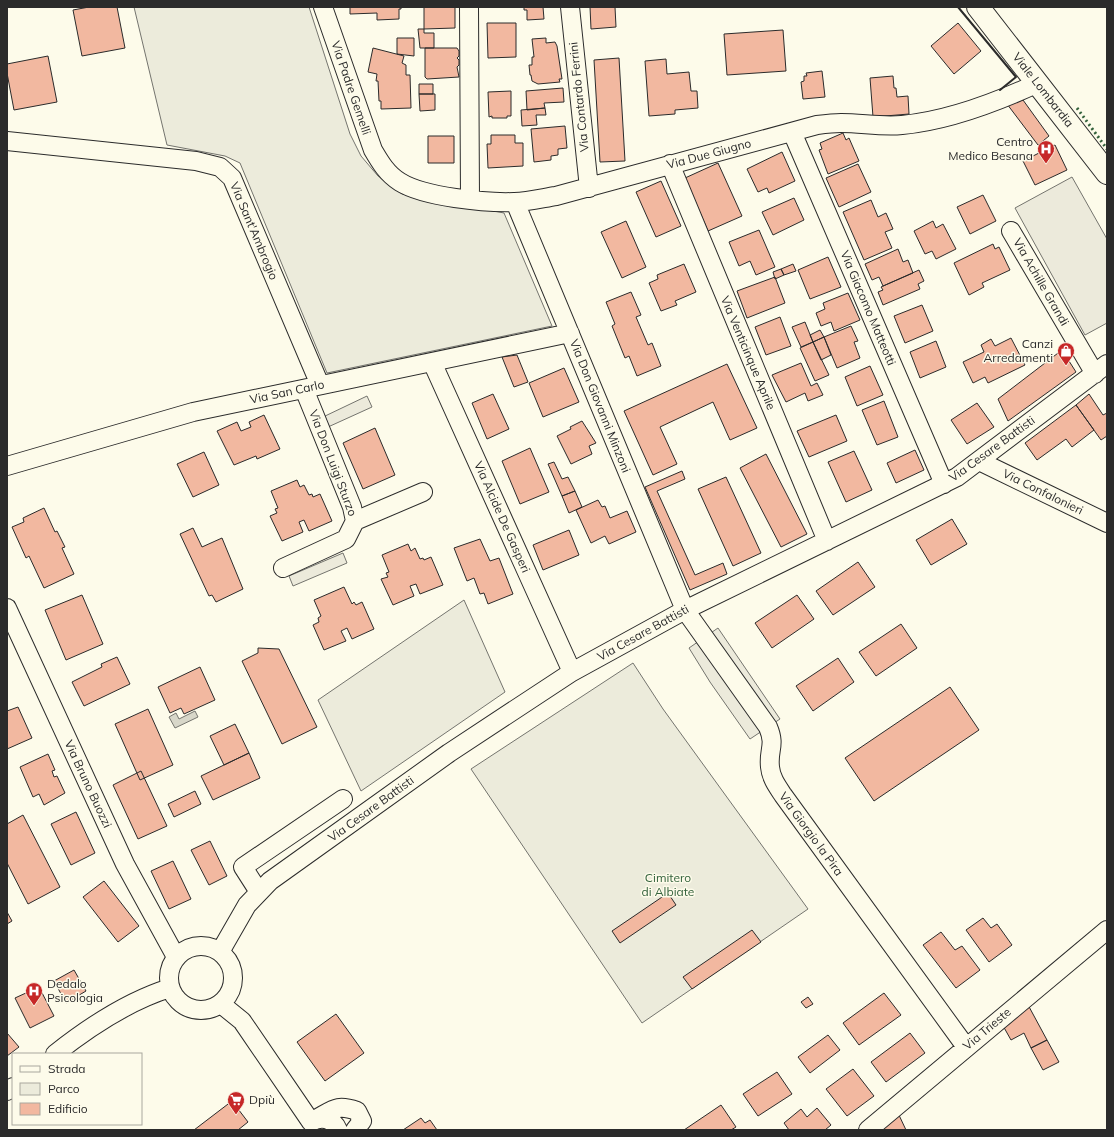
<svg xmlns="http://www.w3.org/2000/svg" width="1114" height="1137" font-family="Mulish,sans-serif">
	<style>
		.green { fill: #ecebdb; stroke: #74746e }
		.parking { fill: #eceadb; stroke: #74746e }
		.water { fill: #d8d7c9; stroke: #74746e }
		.building { fill: #f2b8a0; stroke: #2b2b2b }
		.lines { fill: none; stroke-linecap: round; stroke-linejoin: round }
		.minor-casing { stroke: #2b2b2b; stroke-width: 20 }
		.major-casing { stroke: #2b2b2b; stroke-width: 24 }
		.minor { stroke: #fdfbea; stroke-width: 18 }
		.major { stroke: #fdfbea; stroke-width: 22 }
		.hedge { stroke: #34623c; stroke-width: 3; stroke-dasharray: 2 3; stroke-linecap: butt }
		.wall { stroke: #2b2b2b; stroke-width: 2 }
		.labels { text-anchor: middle; stroke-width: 3; stroke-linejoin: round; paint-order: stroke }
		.street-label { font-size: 12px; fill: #2b2b2b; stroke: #fdfbea }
		.poi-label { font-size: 12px; fill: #2b2b2b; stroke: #fdfbea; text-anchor: end }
		.park-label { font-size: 12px; fill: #34623c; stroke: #fdfbea }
	</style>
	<rect width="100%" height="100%" fill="#fdfbea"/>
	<path class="green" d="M134,7H309L350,134L361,156L378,176L402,194L504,213L552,326L327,373L240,163L225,156L167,145Z
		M464,600L505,692L361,791L318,700Z
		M633,663L663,709L808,909L642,1023L471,769Z"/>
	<path class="parking" d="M1072,177L1107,239V323L1085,335L1015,208Z
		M367,396L372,407L328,427L323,417Z
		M343,553L347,563L293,586L289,576Z
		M718,628L780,719L750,739L710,682L689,648Z"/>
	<path class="water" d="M195,711L198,717L175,728L169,717L176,713L179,719Z"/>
	<path class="building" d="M89,7H117L125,48L82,56L73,10Z
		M350,7H401V9H399V19L377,20V13L350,14Z
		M424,7H455V28L424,29Z
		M524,7H543L544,19L527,20V10H524Z
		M590,7H615L616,27L591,29Z
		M487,23H516V57L488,58Z
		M958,23L981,51L954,74L931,46Z
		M418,29H424V33H434V48H420Z
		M783,30L786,71L727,75L724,34Z
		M397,38H414V56L397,54Z
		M546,38V43L555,42L557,46L562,79H559L560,82L538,84L532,81L531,75H530L529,65H532V57H534L532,39Z
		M373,48L404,56L402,63L406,65V75H410L411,108L381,109V101H379L378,81H376L377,74L368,72Z
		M425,48H457L459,51V56L457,58L459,60V65L457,67L459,77L427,79L425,77Z
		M48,56L57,102L14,110L7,73V64Z
		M619,58L625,161L600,162L594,60Z
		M666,59L667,74L689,72L691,91H697L698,108L675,110V114L649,116L645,61Z
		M822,71L825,97L803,99L801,82L804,81V76H807L806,73Z
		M893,76L894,88H896L897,97L908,96L909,114L873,117L870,78Z
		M419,84H433V94H419Z
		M563,88L564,102L544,103L545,108L527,110L526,91Z
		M511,91V116H507V118H492V116L489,117L488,92Z
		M419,94H435V110L420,111Z
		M1023,100L1049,136L1038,145L1007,104Z
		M545,108L546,115H536L537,125L522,126L521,110Z
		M565,126L567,148L558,149V155L551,156V160L534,162L531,129Z
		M843,133L846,140L849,138L859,161L828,174L819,150L822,149L820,143Z
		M491,135H515V143H523V166L488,168L487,144H491Z
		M428,136H454V163H428Z
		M1055,145L1067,170L1035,185L1023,161Z
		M782,152L795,181L769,193L767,188L758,192L747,169Z
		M718,163L742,216L708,231L685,178Z
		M858,164L871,192L839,207L826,178Z
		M661,181L681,226L656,237L636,192Z
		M983,195L996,221L970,234L957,207Z
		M794,198L804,220L773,235L762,212Z
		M871,200L878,217L886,213L893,229L885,232L892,248L864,260L843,212Z
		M626,221L646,267L622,278L601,232Z
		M933,221L936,228L943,224L956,249L936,259L932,251L925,254L914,231Z
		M759,230L775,267L756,275L750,261L739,266L729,242Z
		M993,244L995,249L999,247L1010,270L982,283L984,287L969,295L954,263Z
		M898,249L903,262L908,260L913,273L883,286L879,277L872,280L865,264Z
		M828,257L841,287L810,299L798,270Z
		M684,264L696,292L675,301L677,305L661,311L649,283L658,279L657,275Z
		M793,264L796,271L784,275L781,269Z
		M781,269L784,275L775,279L773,272Z
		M919,270L924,281L918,284L920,289L883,305L878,292L883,290L881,287Z
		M775,277L785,303L747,318L737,291Z
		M631,292L641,315L636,317L648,345L652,343L661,366L637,376L629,356L625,358L612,326L615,324L606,302Z
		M848,293L860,320L834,331L831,322L821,326L816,313L825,309L823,303Z
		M922,305L933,331L905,343L894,316Z
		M780,317L791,346L766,355L755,327Z
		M805,322L813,342L801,347L792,327Z
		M851,326L858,341L854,342L860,358L837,368L824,337Z
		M820,330L824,337L813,342L810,335Z
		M824,337L831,355L821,360L813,342Z
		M1011,338L1025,365L988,383L985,377L973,383L963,362L984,352L981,345L991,339L995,346Z
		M936,341L946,367L920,378L910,352Z
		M813,342L829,375L815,381L800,348Z
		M1062,350L1076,372L1008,421L998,399Z
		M517,355L528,382L514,387L502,357Z
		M801,363L811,386L817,383L823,395L808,401L805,393L786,402L772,375Z
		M727,364L757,428L730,440L713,402L660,427L677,464L653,475L624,411Z
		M870,366L883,395L857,406L845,377Z
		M564,368L579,402L543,417L529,383Z
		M493,394L509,429L487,439L472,403Z
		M1089,394L1103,415L1107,413V436L1101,440L1076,405Z
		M884,401L898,437L877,445L862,410Z
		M977,403L994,427L967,444L951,420Z
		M1076,405L1094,430L1072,447L1066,439L1037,460L1025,443Z
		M264,415L280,449L257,459L256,456L234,465L217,431L237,422L241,431L251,427L249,422Z
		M836,415L847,441L809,457L797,431Z
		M582,421L596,443L589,446L592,454L571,464L557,436L571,429L570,427Z
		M375,428L395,475L363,489L343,443Z
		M530,448L549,492L520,504L502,461Z
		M915,450L924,470L896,483L887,463Z
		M854,451L872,490L846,502L828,462Z
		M204,452L219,485L193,497L177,464Z
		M766,454L807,534L781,547L740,468Z
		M554,462L562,479L568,477L575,491L562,496L548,464Z
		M682,471L685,479L657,491L695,575L723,563L727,574L690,590L645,487Z
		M726,477L761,553L733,566L698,489Z
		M297,480L300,487L304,485L309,495L312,494L313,497L320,494L332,521L309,531L304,520L299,522L303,532L282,541L270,516L277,513L275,509L278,508L271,491Z
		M575,491L582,507L569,513L562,496Z
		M598,500L602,507L605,506L610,518L627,511L636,532L609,544L605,536L591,543L576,510Z
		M44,508L55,532L57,531L65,547L62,548L74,574L44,588L29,556L26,558L12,527L24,522L23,518Z
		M952,519L967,544L931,565L916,540Z
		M193,528L202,547L222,538L243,589L216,602L212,595L209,596L180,534Z
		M569,530L579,555L543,570L533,545Z
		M480,539L490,561L499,558L513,594L488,604L484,593L480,594L474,578L467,581L454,548Z
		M408,544L411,551L415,548L420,559L423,558L424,560L431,557L443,585L420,594L416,584L410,586L414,596L393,605L381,579L388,577L386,573L389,572L382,555Z
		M858,562L875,587L833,615L816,591Z
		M344,587L352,604L354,602L356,605L362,602L374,629L352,639L347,628L341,631L346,641L324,650L313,625L319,622L318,618L321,616L314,600Z
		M82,595L103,644L66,660L45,610Z
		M797,595L814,619L772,648L755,623Z
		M901,624L917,648L876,676L859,652Z
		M258,648L279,649L317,727L282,744L242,661L258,653Z
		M117,657L130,684L84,706L72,682L102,667L101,664Z
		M838,658L854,682L813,711L796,686Z
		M200,667L215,700L184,714L181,708L170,713L158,687Z
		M950,687L979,730L874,801L845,758Z
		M18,707L32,738L7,749V711Z
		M148,709L173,765L140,780L115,724Z
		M235,724L249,753L224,765L210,736Z
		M249,753L260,778L213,800L201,776Z
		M48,754L55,770L52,771L54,777L57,776L65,793L44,805L39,794L33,797L20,767Z
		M141,771L167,826L138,839L113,785Z
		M195,791L201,804L174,817L168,804Z
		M76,812L95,853L71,865L51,824Z
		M23,815L60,887L28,904L7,863V824Z
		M210,841L227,876L209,885L191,850Z
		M173,861L191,899L169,909L151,871Z
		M104,881L139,926L118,942L83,897Z
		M668,893L676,905L620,943L612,931Z
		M7,912L12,921L7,924Z
		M983,918L991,928L997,924L1012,945L989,962L966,930Z
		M752,930L761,942L692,989L683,977Z
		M941,932L955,950L962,946L980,970L956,988L923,945Z
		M74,970L86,991L66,1003L54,981Z
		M39,987L54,1016L30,1028L15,998Z
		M884,993L901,1015L859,1045L843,1023Z
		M808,997L813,1004L806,1008L801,1002Z
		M1027,1003L1047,1040L1031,1048L1024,1033L1011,1040L1002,1024Z
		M336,1014L364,1053L325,1081L297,1042Z
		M7,1033L19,1047L7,1056Z
		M910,1033L925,1053L886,1082L871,1062Z
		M828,1035L840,1050L810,1073L798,1057Z
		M1047,1040L1059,1062L1043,1070L1031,1048Z
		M853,1069L874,1096L847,1116L826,1089Z
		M777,1072L792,1094L758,1116L743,1094Z
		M232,1101L248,1122L238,1130H194Z
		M721,1105L736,1127L731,1130H684Z
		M817,1108L831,1125L825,1130H789L784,1123L801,1109L807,1117Z
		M898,1113L906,1130H878Z
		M421,1118L425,1123L430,1120L437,1130H403Z"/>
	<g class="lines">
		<g class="minor-casing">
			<path id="minor" d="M323,7L373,150C380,162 387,174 400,182C424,197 485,203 514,202C528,202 543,198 556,196L817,125C825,124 833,123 841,123C862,123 881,127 902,125C947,121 997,102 1038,83
				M469,7L470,200
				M570,7L589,188
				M792,132L944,484
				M7,141L196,161L220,167L232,178L320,385
				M670,164L827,541
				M515,202L685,610L768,727C776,746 768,749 770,767C771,778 777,786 783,795L966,1047
				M1011,231L1095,374
				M432,362L572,672
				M979,461L1107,523
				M7,466L193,412L570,333
				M355,521L423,492
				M283,568L346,539L355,521L352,507L304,389
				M7,608L125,864L176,957
				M259,892L243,867L343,799
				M169 978a32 32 0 1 1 64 0a32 32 0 1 1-64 0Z
				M220,952L247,905L270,881L449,753L572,672L685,610L957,477L1107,364
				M221,1004L242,1021L311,1122
				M55,1054C89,1027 128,1001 170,988
				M7,1091L13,1087
				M316,1119C334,1109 337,1104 357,1111L362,1121L355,1130
				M311,1122C321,1116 333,1118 338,1130
				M868,1130L1107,930"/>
		</g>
		<g class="major-casing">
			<path id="major" d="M978,7L1107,173"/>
		</g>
		<use href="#minor" class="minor"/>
		<use href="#major" class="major"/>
		<path class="hedge" d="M1077,108L1107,149"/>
		<path class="wall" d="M958,7L1016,77L1000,90"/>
	</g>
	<defs>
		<g id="hospital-pin" transform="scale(0.9)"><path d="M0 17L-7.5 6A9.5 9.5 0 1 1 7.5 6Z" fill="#c62828" stroke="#fdfbea"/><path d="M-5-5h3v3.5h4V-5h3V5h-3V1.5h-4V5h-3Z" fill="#fff"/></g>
		<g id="shop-pin" transform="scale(0.9)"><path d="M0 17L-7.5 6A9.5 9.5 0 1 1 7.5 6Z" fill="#c62828" stroke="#fdfbea"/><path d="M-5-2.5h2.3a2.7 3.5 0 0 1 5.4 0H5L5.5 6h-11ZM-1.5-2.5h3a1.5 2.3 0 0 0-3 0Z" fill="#fff"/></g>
		<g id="supermarket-pin" transform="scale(0.9)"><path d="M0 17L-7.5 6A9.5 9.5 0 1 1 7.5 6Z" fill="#c62828" stroke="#fdfbea"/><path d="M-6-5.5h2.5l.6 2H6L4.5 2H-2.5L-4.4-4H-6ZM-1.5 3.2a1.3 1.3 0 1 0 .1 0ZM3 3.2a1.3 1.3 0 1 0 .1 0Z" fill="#fff"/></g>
	</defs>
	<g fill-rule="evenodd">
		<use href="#hospital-pin" x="1046" y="149"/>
		<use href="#shop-pin" x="1066" y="351"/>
		<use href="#hospital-pin" x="34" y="991"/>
		<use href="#supermarket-pin" x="236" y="1100"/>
	</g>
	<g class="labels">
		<g class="street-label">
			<text transform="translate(351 88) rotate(71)" y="4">Via Padre Gemelli</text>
			<text transform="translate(1043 90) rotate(52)" y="4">Viale Lombardia</text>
			<text transform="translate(579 97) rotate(-96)" y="4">Via Contardo Ferrini</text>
			<text transform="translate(709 154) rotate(-15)" y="4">Via Due Giugno</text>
			<text transform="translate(254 231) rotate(67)" y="4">Via Sant'Ambrogio</text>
			<text transform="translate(1041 282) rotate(60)" y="4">Via Achille Grandi</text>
			<text transform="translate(868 308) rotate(67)" y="4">Via Giacomo Matteotti</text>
			<text transform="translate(748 353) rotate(67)" y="4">Via Venticinque Aprile</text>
			<text transform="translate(287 392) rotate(-12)" y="4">Via San Carlo</text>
			<text transform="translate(600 406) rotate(68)" y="4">Via Don Giovanni Minzoni</text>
			<text transform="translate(992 449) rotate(-36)" y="4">Via Cesare Battisti</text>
			<text transform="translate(333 463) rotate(69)" y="4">Via Don Luigi Sturzo</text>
			<text transform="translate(1043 492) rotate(26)" y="4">Via Confalonieri</text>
			<text transform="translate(502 517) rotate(66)" y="4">Via Alcide De Gasperi</text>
			<text transform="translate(643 633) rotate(-29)" y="4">Via Cesare Battisti</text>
			<text transform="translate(88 784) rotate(65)" y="4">Via Bruno Buozzi</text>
			<text transform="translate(371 809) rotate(-36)" y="4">Via Cesare Battisti</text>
			<text transform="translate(811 834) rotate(54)" y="4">Via Giorgio la Pira</text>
			<text transform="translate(987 1029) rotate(-40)" y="4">Via Trieste</text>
		</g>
		<g class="poi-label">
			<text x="1033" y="146">Centro<tspan x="1033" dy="14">Medico Besana</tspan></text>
			<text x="1053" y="348">Canzi<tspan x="1053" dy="14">Arredamenti</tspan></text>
			<text x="47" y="988" text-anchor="start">Dedalo<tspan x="47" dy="14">Psicologia</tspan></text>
			<text x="249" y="1104" text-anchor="start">Dpiù</text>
		</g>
		<g class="park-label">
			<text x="668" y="882">Cimitero<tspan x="668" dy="14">di Albiate</tspan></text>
		</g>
	</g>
	<rect width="1114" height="1137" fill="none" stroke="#2b2b2b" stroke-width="16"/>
	<rect x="12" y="1053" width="130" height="72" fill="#fdfbea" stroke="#a9a89e"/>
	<rect x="20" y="1066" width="20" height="6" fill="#fdfbea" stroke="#a9a89e"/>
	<text x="48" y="1073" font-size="12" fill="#2b2b2b">Strada</text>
	<rect x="20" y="1083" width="20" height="12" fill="#ecebdb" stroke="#a9a89e"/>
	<text x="48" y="1093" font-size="12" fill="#2b2b2b">Parco</text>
	<rect x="20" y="1103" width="20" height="12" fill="#f2b8a0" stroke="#a9a89e"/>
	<text x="48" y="1113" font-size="12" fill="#2b2b2b">Edificio</text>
</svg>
